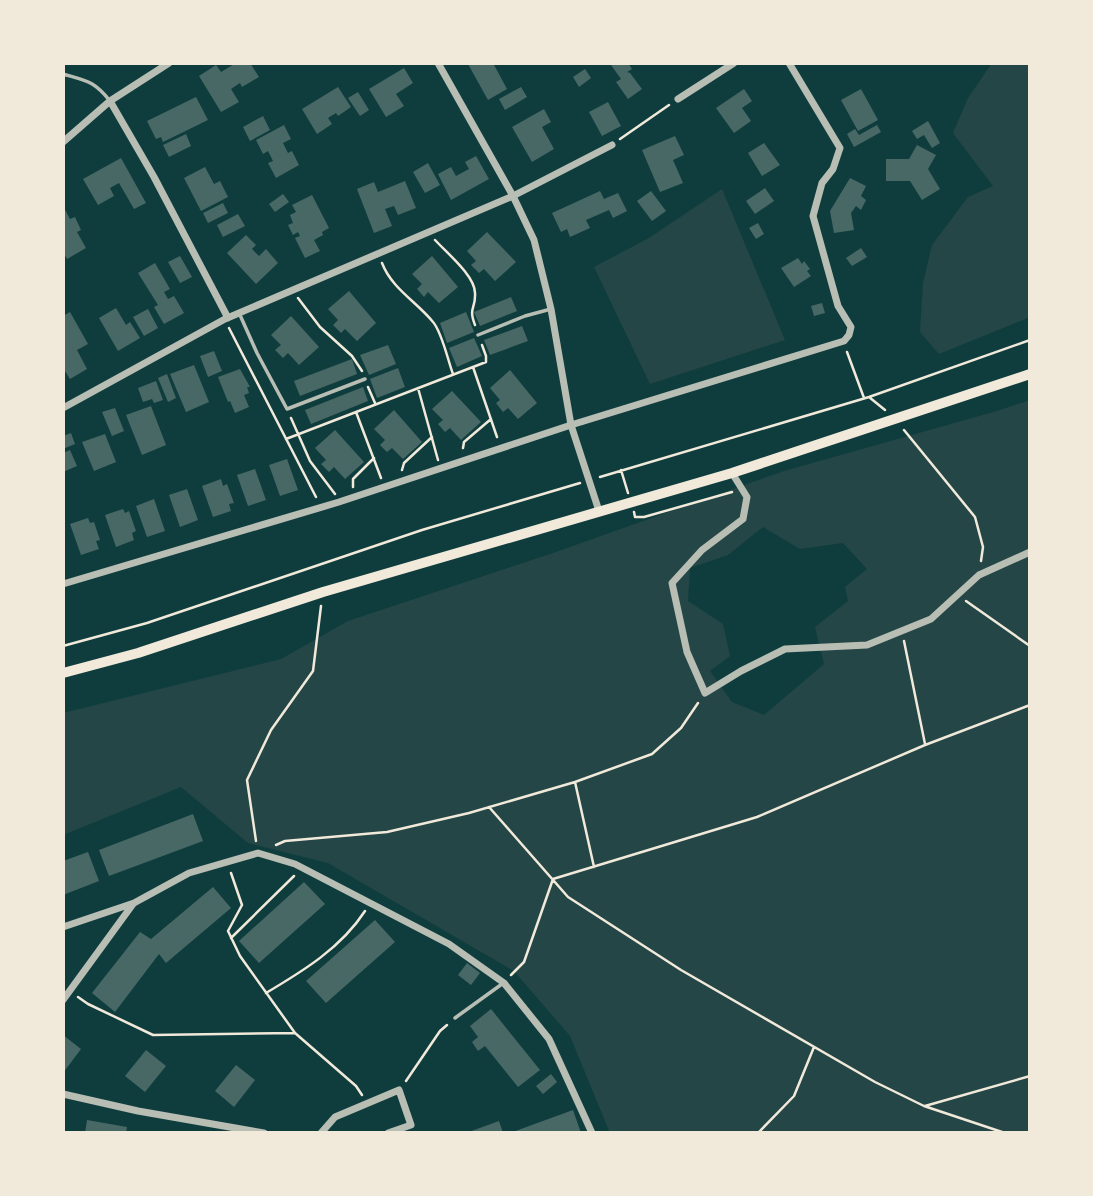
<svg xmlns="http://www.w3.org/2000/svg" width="1093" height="1196" font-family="'Source Sans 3',sans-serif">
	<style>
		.green { fill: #244646; fill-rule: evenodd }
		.building { fill: #486865 }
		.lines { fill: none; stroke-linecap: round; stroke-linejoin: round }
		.path { stroke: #f1e9da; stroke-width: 2.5 }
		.service { stroke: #b8beb3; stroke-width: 3.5 }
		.minor { stroke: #b8beb3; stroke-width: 7 }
		.secondary { stroke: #f1e9da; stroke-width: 10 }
	</style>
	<rect width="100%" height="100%" fill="#0f3d3e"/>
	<path class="green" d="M992,63H1030V317L939,354L920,332L923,283L932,245L968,197L993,186L953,133L968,98Z
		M722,189L785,340L650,384L594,267L649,238Z
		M1030,400V1133H610L570,1036L514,971L328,863L248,843L181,787L63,835V713L281,659L348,621L553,553L784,471L997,411ZM763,527L800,549L843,543L867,569L845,587L848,601L815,627L824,664L764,715L732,702L710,671L730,656L723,624L688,601L690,568L728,555Z"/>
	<path class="building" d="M236,63H250L259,77L242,87L240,83L231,89L239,102L221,112L199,76L216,65L221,72Z
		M470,63H493L507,89L488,100L468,64Z
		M614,63H628L632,69L627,72L630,73L642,89L628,99L616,82L621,79L611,65Z
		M404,68L413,83L396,94L404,106L386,117L369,89Z
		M585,69L591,78L579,87L573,77Z
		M338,87L351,107L338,116L336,113L328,118L332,124L317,134L302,109Z
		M521,87L527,97L505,110L499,99Z
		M744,89L752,101L742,108L751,121L734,133L716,108Z
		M861,89L878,120L858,131L841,100Z
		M358,92L369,110L360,116L348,98Z
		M196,97L208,120L163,142L161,137L156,139L147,121Z
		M608,102L621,126L602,136L589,112Z
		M544,109L551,122L542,127L554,149L532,162L512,127Z
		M263,116L270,130L250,141L243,127Z
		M928,121L940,143L932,148L924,135L917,139L912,131Z
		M284,125L291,139L283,143L288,153L292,151L299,165L276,178L268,163L273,161L268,151L263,154L256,140Z
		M877,125L881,132L854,147L847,134L855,129L859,135Z
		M186,134L191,146L169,157L163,145Z
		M675,136L684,155L673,160L683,183L660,192L642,150Z
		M764,143L780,165L762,176L748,153Z
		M917,145L936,155L928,169L940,189L922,200L910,181H886V159H909Z
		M476,156L489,179L451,200L438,174L451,167L456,176L469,169L465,162Z
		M121,158L146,203L134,209L119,183L110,188L114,196L98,205L83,179Z
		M428,163L440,185L425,193L413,172Z
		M205,167L214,184L220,181L228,197L201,211L184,178Z
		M850,178L866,186L861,196L866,200L861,210L856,206L851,213L854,230L834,233L830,211Z
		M405,181L416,208L398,215L394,206L385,209L392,226L374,233L357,189L374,182L378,192Z
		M765,188L774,201L755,214L746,201Z
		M600,191L604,199L618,193L627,211L613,218L609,210L586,220L590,228L570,237L567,229L561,232L552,213Z
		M651,191L666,211L652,221L637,201Z
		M283,194L289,202L275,212L269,204Z
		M312,195L329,228L322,232L323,235L314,240L320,251L305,258L295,238L300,236L298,232L293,235L288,225L293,223L290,215L296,212L292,205Z
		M223,203L228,213L208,223L203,213Z
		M63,206L70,219L75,217L81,230L77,232L86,248L67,259L63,252Z
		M238,214L245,226L223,237L217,225Z
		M758,223L764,234L756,239L749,228Z
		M487,232L516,262L495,281L484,269L479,273L471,265L476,261L467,251Z
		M246,235L256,245L252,249L259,256L266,249L278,263L256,284L227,253Z
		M861,248L867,257L852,266L846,258Z
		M180,256L192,277L180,283L168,262Z
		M432,256L458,287L439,303L428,292L424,297L417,289L422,284L412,274Z
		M798,258L802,264L804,261L810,269L807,271L811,276L794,287L781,268Z
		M155,263L170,289L164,292L168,299L174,296L184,313L164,324L154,307L158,305L138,273Z
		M349,291L376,323L357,341L345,329L341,333L333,325L338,320L328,309Z
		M511,297L517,311L480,326L474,312Z
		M822,303L825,313L814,316L811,306Z
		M116,308L126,325L130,322L140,338L118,351L99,318Z
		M148,309L158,328L144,336L133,317Z
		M70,312L88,344L77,350L87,369L70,379L63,368V316Z
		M466,312L474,332L447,343L440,323Z
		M291,316L319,347L299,365L288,353L283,358L275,350L281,345L271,335Z
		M522,326L528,341L490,355L484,340Z
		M474,338L482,356L457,367L449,348Z
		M388,345L396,364L369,375L360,355Z
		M214,351L222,371L208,377L200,356Z
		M352,359L357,374L300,396L294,381Z
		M194,365L209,402L186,412L170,374Z
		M398,368L405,387L377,398L370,379Z
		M240,369L250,387H247L249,393L244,395L249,407L235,413L230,401L228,402L218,377Z
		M510,370L537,403L518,419L508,408L503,412L496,403L500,400L490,388Z
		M167,374L176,398L168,402L158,378Z
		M156,381L163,400L154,403L152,399L143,402L138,388Z
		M363,387L368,401L311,424L305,410Z
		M452,391L481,422L461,440L450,428L445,432L438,424L443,420L432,409Z
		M151,406L166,445L142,455L126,415Z
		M115,408L124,431L112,436L102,412Z
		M394,410L422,442L403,459L392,448L387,452L380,445L385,440L374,429Z
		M335,430L364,462L345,479L334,467L329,472L321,464L326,460L315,448Z
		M71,433L75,444L63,449V436Z
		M105,434L116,462L94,471L82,442Z
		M70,450L77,466L63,472V453Z
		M287,459L298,490L280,496L269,465Z
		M255,469L266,500L248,506L237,475Z
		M221,479L223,486L227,484L234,503L229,504L231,511L213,517L202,486Z
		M187,489L198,520L180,527L169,495Z
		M154,499L165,531L147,537L136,506Z
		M123,509L125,513L129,511L136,531L132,533L134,540L116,547L105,515Z
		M88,518L90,523L94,522L100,540L96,541L99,549L81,555L70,524Z
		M193,814L203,841L109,876L99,850Z
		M88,852L99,881L63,895V861Z
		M304,882L325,904L259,963L239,941Z
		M213,887L231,908L166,963L159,954L115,1012L92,993L140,932L151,939Z
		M375,920L395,942L326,1003L306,981Z
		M467,963L480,973L471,985L458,975Z
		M491,1009L540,1070L518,1087L485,1046L478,1051L472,1042L478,1037L470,1026Z
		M63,1035L81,1049L63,1073Z
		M146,1050L166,1066L145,1092L125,1076Z
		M236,1065L255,1080L234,1107L215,1091Z
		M551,1074L557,1082L543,1094L536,1086Z
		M573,1110L581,1133H510Z
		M87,1120L127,1127L126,1133H85Z
		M499,1121L503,1133H466Z"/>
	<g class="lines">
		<path class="path" d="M620,139L669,105
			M435,240C447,253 475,276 475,293C476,309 468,307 475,325
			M382,263C392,289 417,302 433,322C442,332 448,361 453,374
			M298,298L320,327L352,356L362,371
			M229,328L316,497
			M847,352L864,398
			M473,367L497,437
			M368,387L375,403
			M418,388L438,460
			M869,397L885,410
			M356,412L381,478
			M291,418L310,461L335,494
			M904,430L975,517L983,547L981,561
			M286,439L486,362V356L482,345
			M463,448L464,442L491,419
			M402,470L404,463L432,437
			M621,470L628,493
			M600,477L869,397L1030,340
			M353,487V479L374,458
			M634,512L635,517H644L732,492
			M966,601L1030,646
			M904,641L925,744
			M63,646L147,623L422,530L580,483
			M575,782L594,867
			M489,807L568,897L681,970L875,1082L924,1106L1005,1133
			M256,841L247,780L271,730L313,671L321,606
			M276,845L285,841L387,832L469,813L575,782L652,754L681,728L698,703
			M231,873L242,905L228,931L240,956L295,1033L356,1086L362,1095
			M231,938L294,876
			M511,975L524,962L553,879L757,817L925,745L1030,705
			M266,993C303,971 341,948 365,911
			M78,997L88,1004L153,1035L295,1033
			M406,1081L440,1031L447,1025
			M925,1106L1030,1076
			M758,1133L794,1096L814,1047"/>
		<path class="service" d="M63,74C87,81 94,81 110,101
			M240,315L257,353L287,409L365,379
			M478,335L525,316L551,309
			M455,1018L502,984"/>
		<path class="minor" d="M678,99L734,63
			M110,101L154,177L228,318
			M63,142L110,101L169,63
			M63,408L225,319L513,196L612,145
			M732,473L747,497L743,519L702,550L672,583L687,652L705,693L741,671L785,649L867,645L931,619L979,575L1030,552
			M599,511L571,425L844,341L849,335L851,327L838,306L813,216L822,183L833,169L840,148L789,63
			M63,584L339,502L571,425L551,309L534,240L513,196L438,63
			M63,927L134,903L189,873L258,853L295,864L449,944L504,983L549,1039L592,1133
			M63,1000L133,904
			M63,1094L138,1111L264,1133
			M321,1133L335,1117L399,1090L411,1125L388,1133"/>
		<path class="secondary" d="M63,673L138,653L323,592L732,473L1030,374"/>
	</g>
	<rect width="1093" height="1196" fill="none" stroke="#f1e9da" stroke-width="130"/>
</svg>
